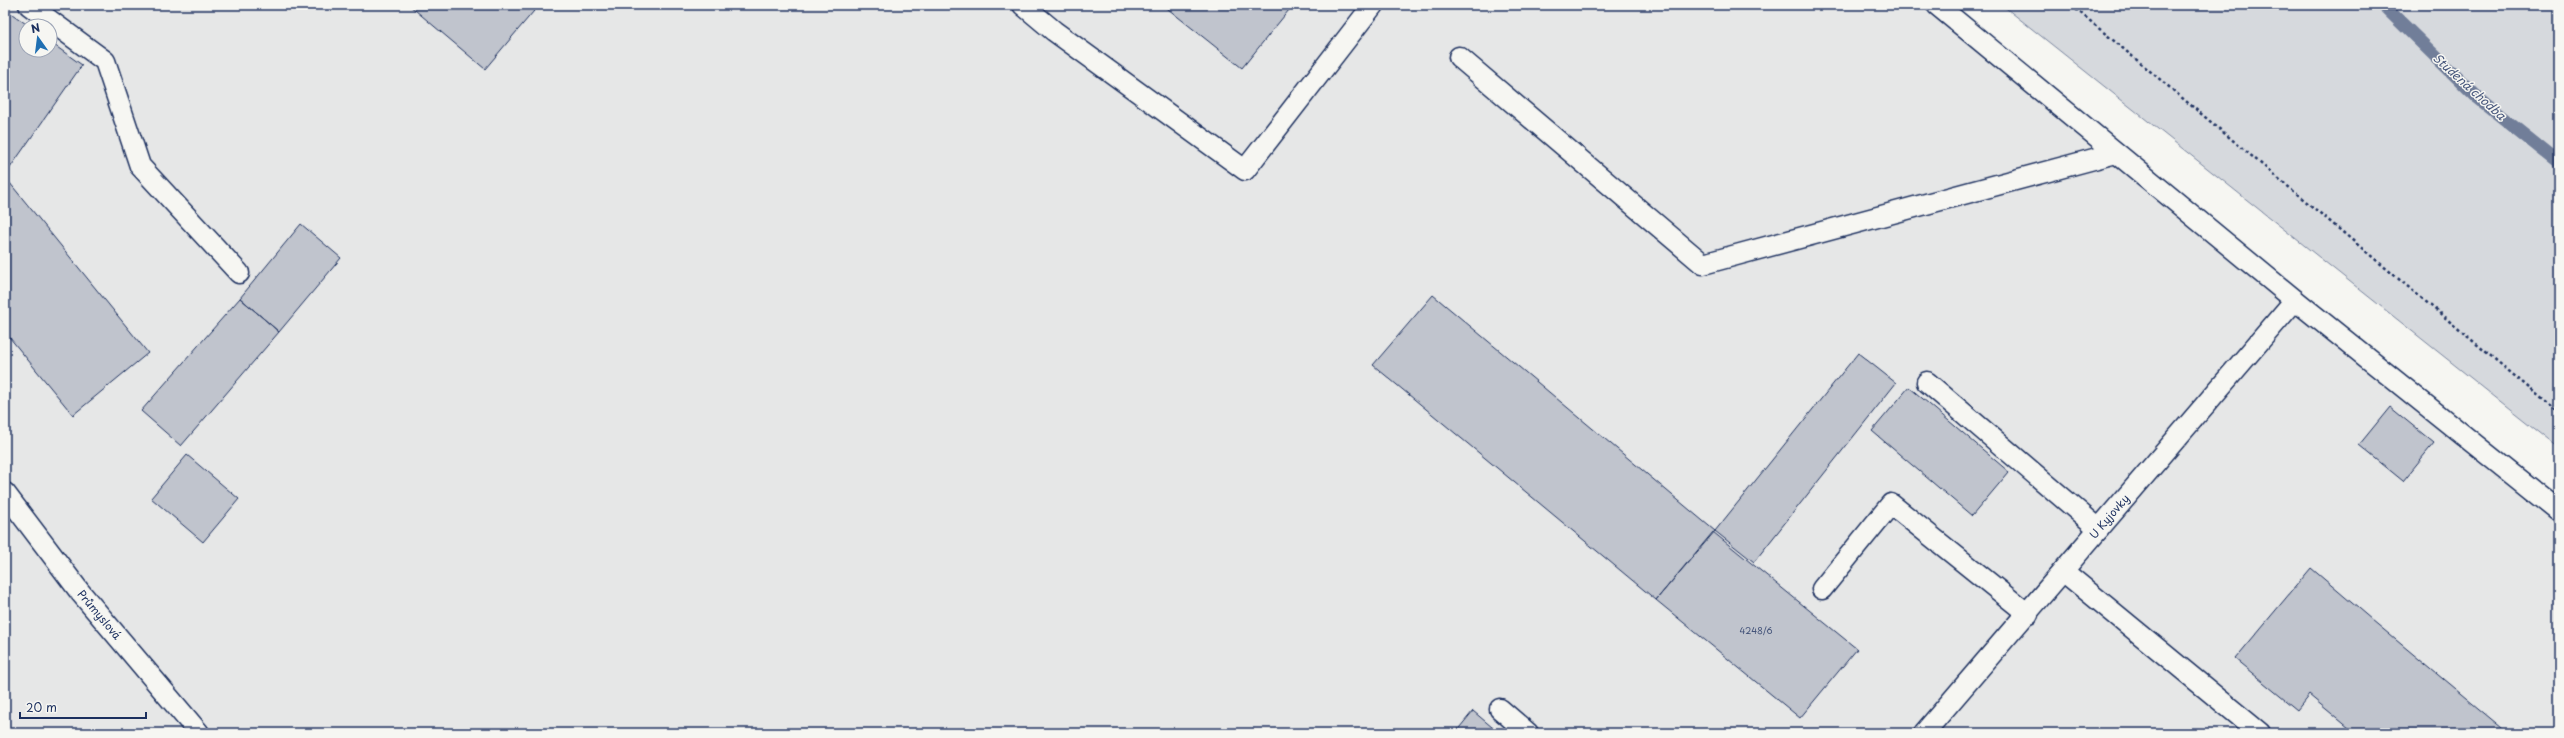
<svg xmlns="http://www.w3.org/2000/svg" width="2564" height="738" font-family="'Playpen Sans',sans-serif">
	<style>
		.built { fill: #e6e7e7; fill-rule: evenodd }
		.green { fill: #d6d9dd; stroke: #78849e }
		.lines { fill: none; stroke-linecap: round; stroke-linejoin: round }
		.stream { stroke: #717e99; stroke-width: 13 }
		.building { fill: #c0c4cd; stroke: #1b2f5e }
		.lane-casing { stroke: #1b2f5e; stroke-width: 23 }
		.path { stroke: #1b2f5e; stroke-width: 2.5; stroke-dasharray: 3 3; stroke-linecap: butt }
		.lane { stroke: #f6f6f2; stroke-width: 20 }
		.labels { text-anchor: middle; stroke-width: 3; stroke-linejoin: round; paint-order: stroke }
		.number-label { font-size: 9px; fill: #44547a }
		.street-label { font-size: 11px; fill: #1b2f5e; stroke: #f6f6f2 }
		.water-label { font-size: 12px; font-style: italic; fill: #46567b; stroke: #f6f6f2 }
	</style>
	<rect width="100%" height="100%" fill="#f6f6f2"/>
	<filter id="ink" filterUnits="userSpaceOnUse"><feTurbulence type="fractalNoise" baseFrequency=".025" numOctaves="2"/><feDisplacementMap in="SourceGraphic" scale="8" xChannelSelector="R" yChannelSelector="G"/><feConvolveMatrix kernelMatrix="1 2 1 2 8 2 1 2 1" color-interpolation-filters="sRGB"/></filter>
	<g filter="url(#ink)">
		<path class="built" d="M5,5H1919L2559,526V733H5ZM26,26H50V50H26Z"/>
		<path class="green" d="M2002,5H2559V448Z"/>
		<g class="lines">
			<path class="stream" d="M2383,5L2478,98L2559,163"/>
		</g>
		<path class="building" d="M409,5H539L485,69Z
			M1163,5H1293L1242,68Z
			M5,9L29,26H26V50H50V42L82,65L5,175Z
			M5,177L148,353L73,415L5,332Z
			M301,224L341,258L279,332L240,298Z
			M1433,295L1715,531L1656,600L1373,365Z
			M240,298L279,332L181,446L141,411Z
			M1858,353L1896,383L1754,562L1715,531Z
			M1909,387L2009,472L1972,516L1872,431Z
			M2390,407L2434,443L2403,481L2359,445Z
			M187,455L239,499L203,542L151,498Z
			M1713,532L1857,649L1800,718L1656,600Z
			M2311,568L2372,620L2508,733H2355L2309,695L2297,710L2235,659Z
			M1473,711L1499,733H1455Z"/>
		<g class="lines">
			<g class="lane-casing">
				<g id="lane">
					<path d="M29,5L105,61L140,166L239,273"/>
					<path d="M1023,5L1054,31L1245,170L1373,5"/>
					<path d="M1937,5L2295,300L2559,512"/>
					<path d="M1459,57L1703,264L2116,153"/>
					<path d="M1927,382L2099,529"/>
					<path id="s1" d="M5,493L80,592L199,733"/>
					<path d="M2063,571L2260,733"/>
					<path d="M1822,589L1891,504L2028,614"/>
					<path d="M1500,709L1528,733"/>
					<path id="s2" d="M1924,733L2295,300"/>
				</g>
			</g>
			<path class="path" d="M2071,5L2559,413"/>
			<use href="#lane" class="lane"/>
		</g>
	</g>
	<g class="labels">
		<g class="number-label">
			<text x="1756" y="634">4248/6</text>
		</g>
		<g class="street-label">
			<text dy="4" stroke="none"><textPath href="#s2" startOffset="285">U Kyjovky</textPath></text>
			<text dy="4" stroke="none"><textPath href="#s1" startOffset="154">Průmyslová</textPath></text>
		</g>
		<g class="water-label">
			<text transform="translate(2469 87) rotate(42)" y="4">Studená chodba</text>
		</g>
	</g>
	<rect width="2564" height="738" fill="none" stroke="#f6f6f2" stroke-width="20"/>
	<rect x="10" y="10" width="2544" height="718" fill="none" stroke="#1b2f5e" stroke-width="1.5" filter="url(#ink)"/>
	<g transform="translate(38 38) rotate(346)"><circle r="19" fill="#f6f6f2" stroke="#9ea6b7"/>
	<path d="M0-3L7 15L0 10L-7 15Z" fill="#1f6fb2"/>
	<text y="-6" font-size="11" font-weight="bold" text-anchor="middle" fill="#1b2f5e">N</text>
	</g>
	<path d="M20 712v6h126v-6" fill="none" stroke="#1b2f5e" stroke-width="2"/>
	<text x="26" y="712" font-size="12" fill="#1b2f5e" stroke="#f6f6f2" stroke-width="3" paint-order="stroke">20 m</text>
</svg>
